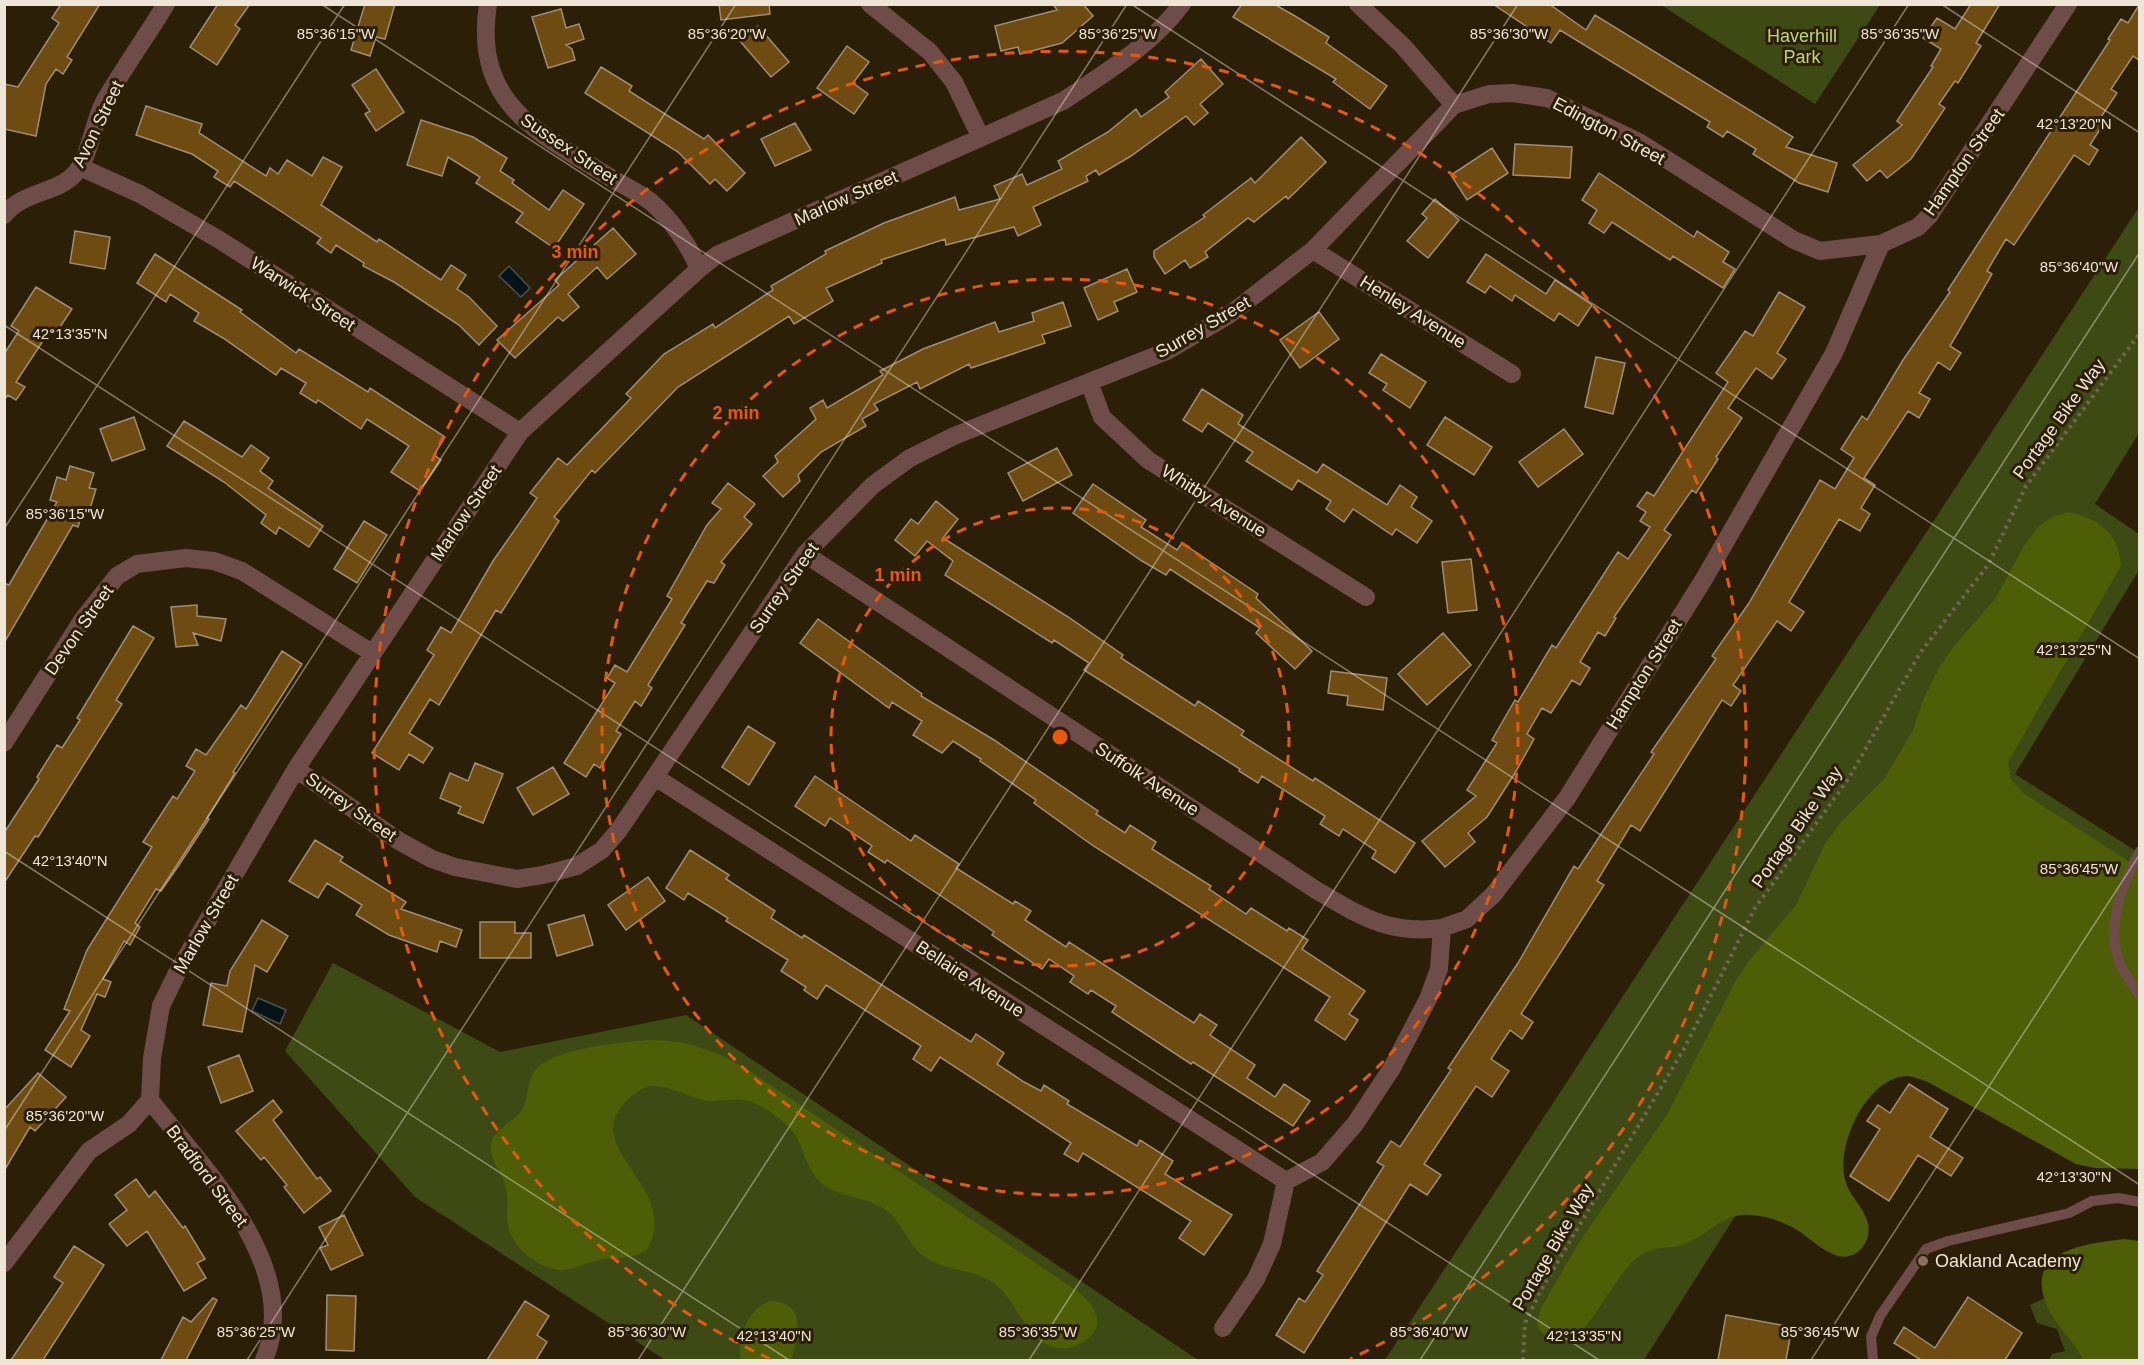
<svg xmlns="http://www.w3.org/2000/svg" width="2144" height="1365" font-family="Helvetica,sans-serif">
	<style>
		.green { fill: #3e4a14 }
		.forest { fill: #4d5e07 }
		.water { fill: #061318; stroke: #4c5251; stroke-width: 1.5 }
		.building { fill: #6d4b11; stroke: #9f8d75; stroke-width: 1.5 }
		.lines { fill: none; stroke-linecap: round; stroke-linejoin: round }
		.path { stroke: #716652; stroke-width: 4; stroke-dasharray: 3 4.5; stroke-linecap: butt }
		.service { stroke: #6e4c47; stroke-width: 10 }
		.minor { stroke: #6e4c47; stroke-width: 18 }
		.ticks { fill: none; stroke: #eee5d7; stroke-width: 1.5; stroke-opacity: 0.45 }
		.ring { fill: none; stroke: #e8590c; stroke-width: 3; stroke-dasharray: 10 8 }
		.education-dot { fill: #8d6e63; stroke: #2c1f08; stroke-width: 2 }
		.labels { text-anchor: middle; stroke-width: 6; stroke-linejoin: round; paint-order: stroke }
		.park-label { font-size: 18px; fill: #bdd76e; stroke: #2c1f08 }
		.street-label { font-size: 18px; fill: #eee5d7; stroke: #2c1f08 }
		.poi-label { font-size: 18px; fill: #eee5d7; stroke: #2c1f08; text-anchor: start }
		.ticks-label { font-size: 15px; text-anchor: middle; fill: #eee5d7; stroke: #2c1f08; stroke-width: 6; stroke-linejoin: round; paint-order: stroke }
		.centre { fill: #e8590c; stroke: #2c1f08; stroke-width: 3 }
		.ring-label { font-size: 18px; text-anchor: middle; font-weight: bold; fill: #e8590c; stroke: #2c1f08; stroke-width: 6; stroke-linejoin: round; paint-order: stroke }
	</style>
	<rect width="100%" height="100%" fill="#2c1f08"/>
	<path class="green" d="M1661,5L1880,4V5L1815,104Z
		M2139,207V433L2095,504L2139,534V570L2015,774L2139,853V1162L1876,994L1644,1360H1385Z
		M333,963L500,1052L686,1015L1198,1360H665L415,1197L285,1051Z
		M2054,1294L2103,1360H2049L2052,1354L2065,1351L2057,1329L2037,1323L2030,1305Z"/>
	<path class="forest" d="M2068,512C2097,517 2120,534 2121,566L2008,762L2011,780L2026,795L2139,868V1169L2095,1168L2076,1164L1928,1082C1922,1080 1913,1076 1906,1076C1866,1079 1836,1145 1845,1180C1849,1196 1865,1208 1868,1224C1870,1232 1867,1244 1860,1250C1839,1270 1814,1240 1797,1230C1783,1221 1767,1216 1750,1215C1722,1213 1709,1235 1685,1244C1675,1248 1664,1247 1654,1249C1631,1256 1620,1277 1607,1296C1597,1310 1587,1329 1572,1339C1563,1345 1546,1339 1540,1330C1535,1324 1539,1315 1541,1308L1578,1244L1668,1113L1735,982L1748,962L1796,905L1825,844L1841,822L1885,778L1913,730L1924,698L1939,668L1954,646L1995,599L2024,546L2038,527L2052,517Z
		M649,1040C688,1040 718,1051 751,1072L1070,1286C1079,1293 1091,1301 1095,1312C1105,1334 1077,1351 1058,1348C1027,1343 1019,1306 999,1287C978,1267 944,1274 921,1254C906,1241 901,1220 884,1209C865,1196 840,1198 821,1183C804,1168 804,1140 787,1125C776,1116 762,1105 748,1101C733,1097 718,1103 703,1100C684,1097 658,1077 638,1091C563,1145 685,1182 647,1250C631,1260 617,1257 599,1260C587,1262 576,1269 564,1270C544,1272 517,1251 510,1233C504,1219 510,1202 506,1188C503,1173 489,1160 491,1145C492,1129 515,1123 523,1108C530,1094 526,1074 542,1064C567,1047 618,1043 649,1040Z
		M2124,1239L2139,1241V1360H2083C2075,1340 2055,1326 2047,1306C2023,1250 2085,1244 2124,1239Z
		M769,1301C808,1301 798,1336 791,1360H740C739,1336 745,1313 769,1301Z"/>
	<path class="water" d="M509,266L530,288L521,297L499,276Z
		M258,998L286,1010L280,1024L252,1011Z"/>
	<path class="building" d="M61,4H100L67,57L72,60L63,74L56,69L46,84L36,136L4,129V84L18,87L59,23L52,18Z
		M218,4H250L235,25L240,29L217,65L190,47Z
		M365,4H395L385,39L376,37L370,56L351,50Z
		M719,4H769L770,14L721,20Z
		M1053,4H1083L1093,16L1062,43L1020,54L1018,47L1001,51L995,26L1057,10Z
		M1242,4H1274L1295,16L1329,37L1326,43L1387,86L1370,109L1333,82L1336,79L1233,17Z
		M1493,4H1549L1586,30L1595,15L1793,137L1786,147L1837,163L1828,192L1799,183L1753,154L1756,149L1727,131L1723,137L1707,127L1710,122L1560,30L1551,43Z
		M1971,4H2000L1976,43L1981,46L1958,83L1955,81L1939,104L1945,108L1911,159L1887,178L1880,170L1867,181L1853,165L1902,125L1897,121L1933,67L1931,66L1941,49L1923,38L1937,18L1955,29Z
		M2139,5V60L2133,56L2111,89L2117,93L2097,123L2102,126L2090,145L2098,150L2089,165L2074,155L2014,245L2006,239L1987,271L1992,274L1950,346L1961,353L1950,370L1938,362L1919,393L1930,399L1919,418L1908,411L1864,478L1875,485L1861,508L1870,514L1860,531L1839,519L1789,602L1804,612L1791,631L1777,621L1733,685L1741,691L1731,706L1722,700L1640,831L1631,825L1597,881L1604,885L1521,1014L1533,1022L1522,1039L1510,1030L1491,1059L1509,1071L1492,1097L1476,1086L1424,1164L1441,1175L1427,1195L1410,1184L1304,1353L1276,1335L1299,1298L1305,1302L1323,1275L1317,1271L1384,1166L1377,1162L1391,1141L1400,1147L1451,1070L1448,1068L1518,963L1574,866L1578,869L1654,754L1651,752L1716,659L1712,656L1749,603L1820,480L1835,489L1854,458L1841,449L1862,416L1867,420L1903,360L1950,292L1948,290L2110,40L2108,39L2121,19L2128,23Z
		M561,9L566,28L579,24L584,39L566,45L572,49L575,60L548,68L532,17Z
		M758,26L789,62L771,77L740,41Z
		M847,46L869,62L853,83L868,94L854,114L817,88Z
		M1201,59L1223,84L1200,104L1208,113L1194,125L1186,116L1131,156L1099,175L1096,170L1086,176L1088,181L1033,207L1041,225L1018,236L1014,227L946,245L945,239L881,260L882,263L826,288L833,301L794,324L789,316L678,387L595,473L592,470L554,517L559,521L501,613L496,610L439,705L430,699L409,733L433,748L423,763L409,754L399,770L372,753L434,655L427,650L441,627L451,633L493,561L537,498L530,493L558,458L567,465L631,398L626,394L664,354L713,324L715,328L773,290L771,286L826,254L825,251L884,223L955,197L959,210L1000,199L994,186L1022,174L1027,185L1062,169L1058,161L1108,132L1136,109L1141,117L1169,97L1165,92Z
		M601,67L632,86L629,91L704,139L708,135L745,173L727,191L715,179L710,184L678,152L585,93Z
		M376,69L404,112L376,131L365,114L370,111L352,85Z
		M146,106L202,124L199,133L266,176L270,168L278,174L287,160L312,176L323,157L342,167L321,205L377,242L379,239L441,280L451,265L466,275L457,289L469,297L497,326L479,345L459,325L394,282L363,266L364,263L336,245L331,253L317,243L321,238L285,214L234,181L230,187L214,177L218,171L192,154L136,135Z
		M421,120L473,137L507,158L500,171L514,180L512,183L549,210L563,190L584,204L554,248L516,222L523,213L476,183L480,177L448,157L442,176L407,165Z
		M795,123L811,150L775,166L761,139Z
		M1301,137L1326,162L1288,199L1286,196L1254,222L1248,218L1205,252L1208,257L1190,268L1185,260L1165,274L1154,257V251L1205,217L1203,215L1251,178L1255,183Z
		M1515,144L1572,147L1570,178L1513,175Z
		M1492,148L1508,173L1467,200L1451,175Z
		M1599,173L1694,237L1697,231L1729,252L1723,262L1735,269L1723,288L1673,256L1670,260L1612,222L1604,233L1589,223L1597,210L1582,200Z
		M1435,199L1459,220L1428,258L1407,241L1427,218L1422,214Z
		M613,228L636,254L607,279L597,267L568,294L579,307L563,321L558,317L515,358L497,340L559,285L555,280Z
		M75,231L110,237L105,269L70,263Z
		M155,254L242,310L240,312L296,353L299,349L368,392L370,388L445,437L434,455L441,460L420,491L391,472L409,446L367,419L361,429L318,400L316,403L300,393L306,383L281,368L276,375L223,338L194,321L199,313L170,294L166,302L137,283Z
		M1486,254L1546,294L1555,280L1592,305L1578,326L1559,313L1554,321L1515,295L1512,301L1490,286L1485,293L1467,282Z
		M1127,269L1137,292L1114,302L1118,311L1098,320L1084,288Z
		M36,287L72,309L56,333L50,330L16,382L25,387L16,400L8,395L4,400V354L19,331L11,326Z
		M1779,292L1805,307L1777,353L1786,359L1772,379L1756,368L1728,408L1742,418L1716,457L1718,459L1696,493L1692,490L1664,530L1671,535L1614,617L1616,618L1605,636L1598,632L1580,662L1590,668L1580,685L1572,680L1551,713L1542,708L1527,734L1534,739L1515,773L1487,817L1468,833L1475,842L1445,867L1422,841L1476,796L1467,790L1497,743L1492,740L1515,700L1518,702L1552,645L1556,648L1618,552L1628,559L1650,527L1640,521L1646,512L1637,506L1647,492L1654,496L1728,382L1716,373L1745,331L1753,336Z
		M1063,302L1071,326L1042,335L1045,343L971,368L969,364L920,389L917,382L874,404L878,410L862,419L866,426L821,452L798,475L800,481L783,497L763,476L778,462L775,456L816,419L810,408L823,400L827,408L883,375L880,371L923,349L995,322L999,332L1034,321L1032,313Z
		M1319,312L1339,339L1300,368L1280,340Z
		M1381,354L1426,382L1410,408L1383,390L1387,384L1369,373Z
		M1596,357L1625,363L1613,414L1585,407Z
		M1202,389L1243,415L1238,424L1317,473L1323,464L1387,505L1400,485L1417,497L1411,507L1432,521L1417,543L1396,529L1392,535L1353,509L1344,522L1326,509L1331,501L1298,480L1292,490L1246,461L1253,452L1208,423L1202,432L1183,420Z
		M134,417L145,449L112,461L100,429Z
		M1445,417L1492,447L1474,475L1427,445Z
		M184,421L242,457L251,445L269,458L260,471L273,481L268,488L323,526L309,547L279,527L276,534L261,523L266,515L224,482L167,446Z
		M1564,429L1583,454L1538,487L1519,462Z
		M1057,448L1072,475L1023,501L1008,473Z
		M70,466L94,473L89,488L96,489L89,512L83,510L78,527L73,525L4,643V583L9,585L57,502L50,500L57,477L66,480Z
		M728,483L755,504L744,517L752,524L721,562L725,565L714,583L707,581L681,623L685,625L648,685L652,688L641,706L635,701L616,731L621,734L600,768L594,764L586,777L564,763L615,683L607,678L615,665L627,672L672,599L667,596L707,525L721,509L712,503Z
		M1093,484L1146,520L1141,527L1177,550L1182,543L1258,594L1256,598L1312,651L1295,669L1256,633L1260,628L1170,569L1166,575L1142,561L1073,513Z
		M936,501L958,519L943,538L1068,617L1123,655L1121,658L1195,706L1198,701L1244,731L1241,735L1313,781L1315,778L1415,843L1395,873L1372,858L1376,851L1343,829L1339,836L1320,824L1325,816L1262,776L1258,783L1239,771L1240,769L1084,670L1089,663L1054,640L1052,643L945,575L953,561L927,541L915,556L895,540L911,519L918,524Z
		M364,521L387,535L357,583L334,569Z
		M1471,559L1477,610L1448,613L1442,562Z
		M197,605V616L226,619L221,641L193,633L198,645L176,647L171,607Z
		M818,619L922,694L921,696L994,740L1098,811L1096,814L1125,833L1130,825L1156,842L1152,849L1211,886L1209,889L1246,914L1251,908L1287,931L1289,928L1308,940L1302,949L1365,991L1349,1014L1358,1020L1345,1040L1315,1020L1330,997L1092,845L1034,803L1036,800L980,761L981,759L953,741L942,753L913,735L922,721L892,702L889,708L800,643Z
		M133,626L154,638L116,700L122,704L38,837L35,836L4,883V833L39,779L37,777L57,745L62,748L80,720L77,718Z
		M1443,633L1471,665L1427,705L1398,674Z
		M282,651L302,664L233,772L235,773L207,818L209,819L179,865L161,891L156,889L135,923L140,927L130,945L124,941L103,979L111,982L105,997L97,994L81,1030L90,1036L71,1067L45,1050L70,1011L64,1009L87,950L152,847L143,842L173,796L177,799L195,771L186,766L196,749L206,755L241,705L246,709Z
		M1331,671L1387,678L1383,710L1347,705L1348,696L1328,693Z
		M748,726L775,743L749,785L722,767Z
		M475,763L503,774L483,823L458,813L461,807L440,798L450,773L468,781Z
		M553,767L569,794L533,815L517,788Z
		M815,776L911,841L915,835L959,864L956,868L1013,904L1015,901L1031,911L1025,920L1066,947L1069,942L1194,1023L1200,1014L1217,1025L1210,1035L1255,1065L1247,1078L1275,1097L1284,1084L1310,1101L1293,1126L1193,1062L1191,1064L1112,1012L1116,1006L1091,990L1088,994L1070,982L1074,976L1049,959L1042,969L992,935L994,932L953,904L887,860L885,863L868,852L872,846L830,818L825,826L795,806Z
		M315,840L343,857L340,861L406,902L401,909L462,930L456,947L440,941L437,952L389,935L356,915L362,905L327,883L318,898L289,881Z
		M690,850L729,875L726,879L775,911L771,918L802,938L804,935L971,1042L976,1034L1004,1053L997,1064L1024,1082L1041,1091L1044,1085L1069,1101L1067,1104L1137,1146L1140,1140L1173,1161L1165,1174L1232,1215L1204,1255L1179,1238L1191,1221L1083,1153L1078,1162L1064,1154L1071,1143L940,1057L931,1071L913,1059L921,1046L826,985L817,999L804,990L806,987L781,971L788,960L726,921L728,918L688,893L684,900L666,888Z
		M648,877L665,901L626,930L608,905Z
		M584,915L593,945L557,956L548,925Z
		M262,920L288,936L267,972L255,965L242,1032L203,1025L211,983L227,986L230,971Z
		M480,922H515V933H531V958H480Z
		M239,1055L253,1091L221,1103L208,1067Z
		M38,1073L66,1097L35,1131L30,1127L4,1171V1110Z
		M1909,1084L1948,1109L1930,1137L1963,1158L1951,1176L1918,1155L1889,1201L1850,1176L1880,1129L1867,1121L1878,1105L1890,1113Z
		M273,1100L282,1112L273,1120L317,1179L320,1177L331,1191L304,1213L284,1187L287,1185L264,1157L261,1160L236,1131Z
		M136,1179L149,1197L155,1191L183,1228L185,1226L205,1259L197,1263L206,1278L184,1291L147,1231L127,1246L109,1224L127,1210L115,1195Z
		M344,1215L363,1255L331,1270L320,1248L328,1245L319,1227Z
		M74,1246L104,1265L43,1360H11L63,1283L54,1277Z
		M327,1295L356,1296L354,1351L326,1350Z
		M1968,1297L2022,1333L2005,1360H1921L1894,1343L1904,1327L1935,1348Z
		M213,1298L217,1300L186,1360H161L183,1317L191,1322Z
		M525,1301L549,1316L537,1335L547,1342L536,1360H487Z
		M1726,1315L1792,1327L1786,1360H1718Z"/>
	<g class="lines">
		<path class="path" d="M1523,1360L1525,1323L1540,1292L1685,1047L1755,908L1849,778L1920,653L1988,565L2026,486L2140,333"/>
		<path class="service" d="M2140,851C2122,885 2103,930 2122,968C2127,977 2134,987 2140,996
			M1873,1360L1871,1337L1880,1316L1926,1249L1948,1241L2069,1213L2092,1201L2118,1198L2140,1202"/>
		<path class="minor" d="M488,4C472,107 542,134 616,181C627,187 641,194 651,202C671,219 689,245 699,269
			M870,4L930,52L954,82L981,138
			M1358,4L1403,46L1454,105L1489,94L1512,93L1547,98L1639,142L1794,240L1820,251L1881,244
			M80,167L140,194L218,239L520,432
			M4,215C26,188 63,195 80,167C90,151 94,122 104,102C123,69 146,37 166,4
			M1313,250L1512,374
			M1089,382L1102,417L1148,460L1366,597
			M805,554L1316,890C1361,916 1388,935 1442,928
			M4,743L83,619L117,576L137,564L186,558L214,561L242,571L372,653
			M296,769L399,841L432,859L455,867L517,879L543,875L577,866L602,850L619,830L805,554L873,485L910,458L954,436L1167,351L1229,315L1313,250L1454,105
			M655,777L1286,1181
			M150,1100C202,1168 304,1266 264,1360
			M4,1263L89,1151L129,1124L150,1100L152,1058L161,1006L178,971L296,769L520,432L699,269L717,255L1063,101C1105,73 1152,45 1182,4
			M1223,1328L1256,1279L1272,1244L1286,1181L1322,1162L1355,1124L1392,1068L1428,999L1439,969L1442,928L1467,919L1493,895L1567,798L1704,579L1834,353L1881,244L1918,227L1929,216L2068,4"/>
	</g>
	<path class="ticks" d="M321,4L2140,1185M1131,4L2140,659M1941,4L2140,133M4,325L1599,1360M4,529L345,4M4,851L789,1360M4,1131L736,4M247,1360L1127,4M638,1360L1518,4M1029,1360L1909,4M1420,1360L2140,252M1811,1360L2140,854"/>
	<g class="ring">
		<circle cx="1060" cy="737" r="229"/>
		<circle cx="1060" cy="737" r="458"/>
		<path d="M770 1359A686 686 0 1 1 1350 1359"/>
	</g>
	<circle class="education-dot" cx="1923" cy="1261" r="6"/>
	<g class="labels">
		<g class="park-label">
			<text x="1802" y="42">Haverhill<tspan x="1802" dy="21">Park</tspan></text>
		</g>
		<g class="street-label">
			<text transform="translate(98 124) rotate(-64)" y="6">Avon Street</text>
			<text transform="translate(1609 131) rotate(28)" y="6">Edington Street</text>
			<text transform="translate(569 149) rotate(34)" y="6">Sussex Street</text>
			<text transform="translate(1964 162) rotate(-55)" y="6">Hampton Street</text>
			<text transform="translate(846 198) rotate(-24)" y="6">Marlow Street</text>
			<text transform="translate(303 294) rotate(33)" y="6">Warwick Street</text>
			<text transform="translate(1413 312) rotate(32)" y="6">Henley Avenue</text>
			<text transform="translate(1203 327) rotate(-30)" y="6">Surrey Street</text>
			<text transform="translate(2059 419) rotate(-54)" y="6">Portage Bike Way</text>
			<text transform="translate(1214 501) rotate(32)" y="6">Whitby Avenue</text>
			<text transform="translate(466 513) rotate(-56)" y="6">Marlow Street</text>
			<text transform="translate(784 588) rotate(-55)" y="6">Surrey Street</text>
			<text transform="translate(79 630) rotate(-55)" y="6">Devon Street</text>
			<text transform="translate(1644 674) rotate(-58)" y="6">Hampton Street</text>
			<text transform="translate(1147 779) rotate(33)" y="6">Suffolk Avenue</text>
			<text transform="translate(351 807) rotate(35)" y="6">Surrey Street</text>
			<text transform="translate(1797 827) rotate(-55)" y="6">Portage Bike Way</text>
			<text transform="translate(206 924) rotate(-60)" y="6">Marlow Street</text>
			<text transform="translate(970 979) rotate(33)" y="6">Bellaire Avenue</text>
			<text transform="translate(207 1176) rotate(53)" y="6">Bradford Street</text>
			<text transform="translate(1553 1247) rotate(-60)" y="6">Portage Bike Way</text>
		</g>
		<g class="poi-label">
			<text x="1935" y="1267">Oakland Academy</text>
		</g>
	</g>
	<g class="ticks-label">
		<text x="336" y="39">85°36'15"W</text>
		<text x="1118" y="39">85°36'25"W</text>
		<text x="1509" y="39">85°36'30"W</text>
		<text x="1900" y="39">85°36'35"W</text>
		<text x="727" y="39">85°36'20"W</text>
		<text x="2074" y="129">42°13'20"N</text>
		<text x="2079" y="272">85°36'40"W</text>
		<text x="70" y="339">42°13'35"N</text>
		<text x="65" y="519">85°36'15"W</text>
		<text x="2074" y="655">42°13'25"N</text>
		<text x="70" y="866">42°13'40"N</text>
		<text x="2079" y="874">85°36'45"W</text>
		<text x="65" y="1121">85°36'20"W</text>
		<text x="2074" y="1182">42°13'30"N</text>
		<text x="256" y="1337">85°36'25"W</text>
		<text x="647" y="1337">85°36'30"W</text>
		<text x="1038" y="1337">85°36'35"W</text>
		<text x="1429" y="1337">85°36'40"W</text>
		<text x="1820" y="1337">85°36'45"W</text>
		<text x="774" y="1341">42°13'40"N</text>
		<text x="1584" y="1341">42°13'35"N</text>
	</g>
	<circle cx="1060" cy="737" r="9" class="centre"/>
	<g class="ring-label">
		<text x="575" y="258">3 min</text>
		<text x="736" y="419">2 min</text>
		<text x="898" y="581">1 min</text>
	</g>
	<rect width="2144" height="1365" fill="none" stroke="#eee5d7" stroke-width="12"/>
</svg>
